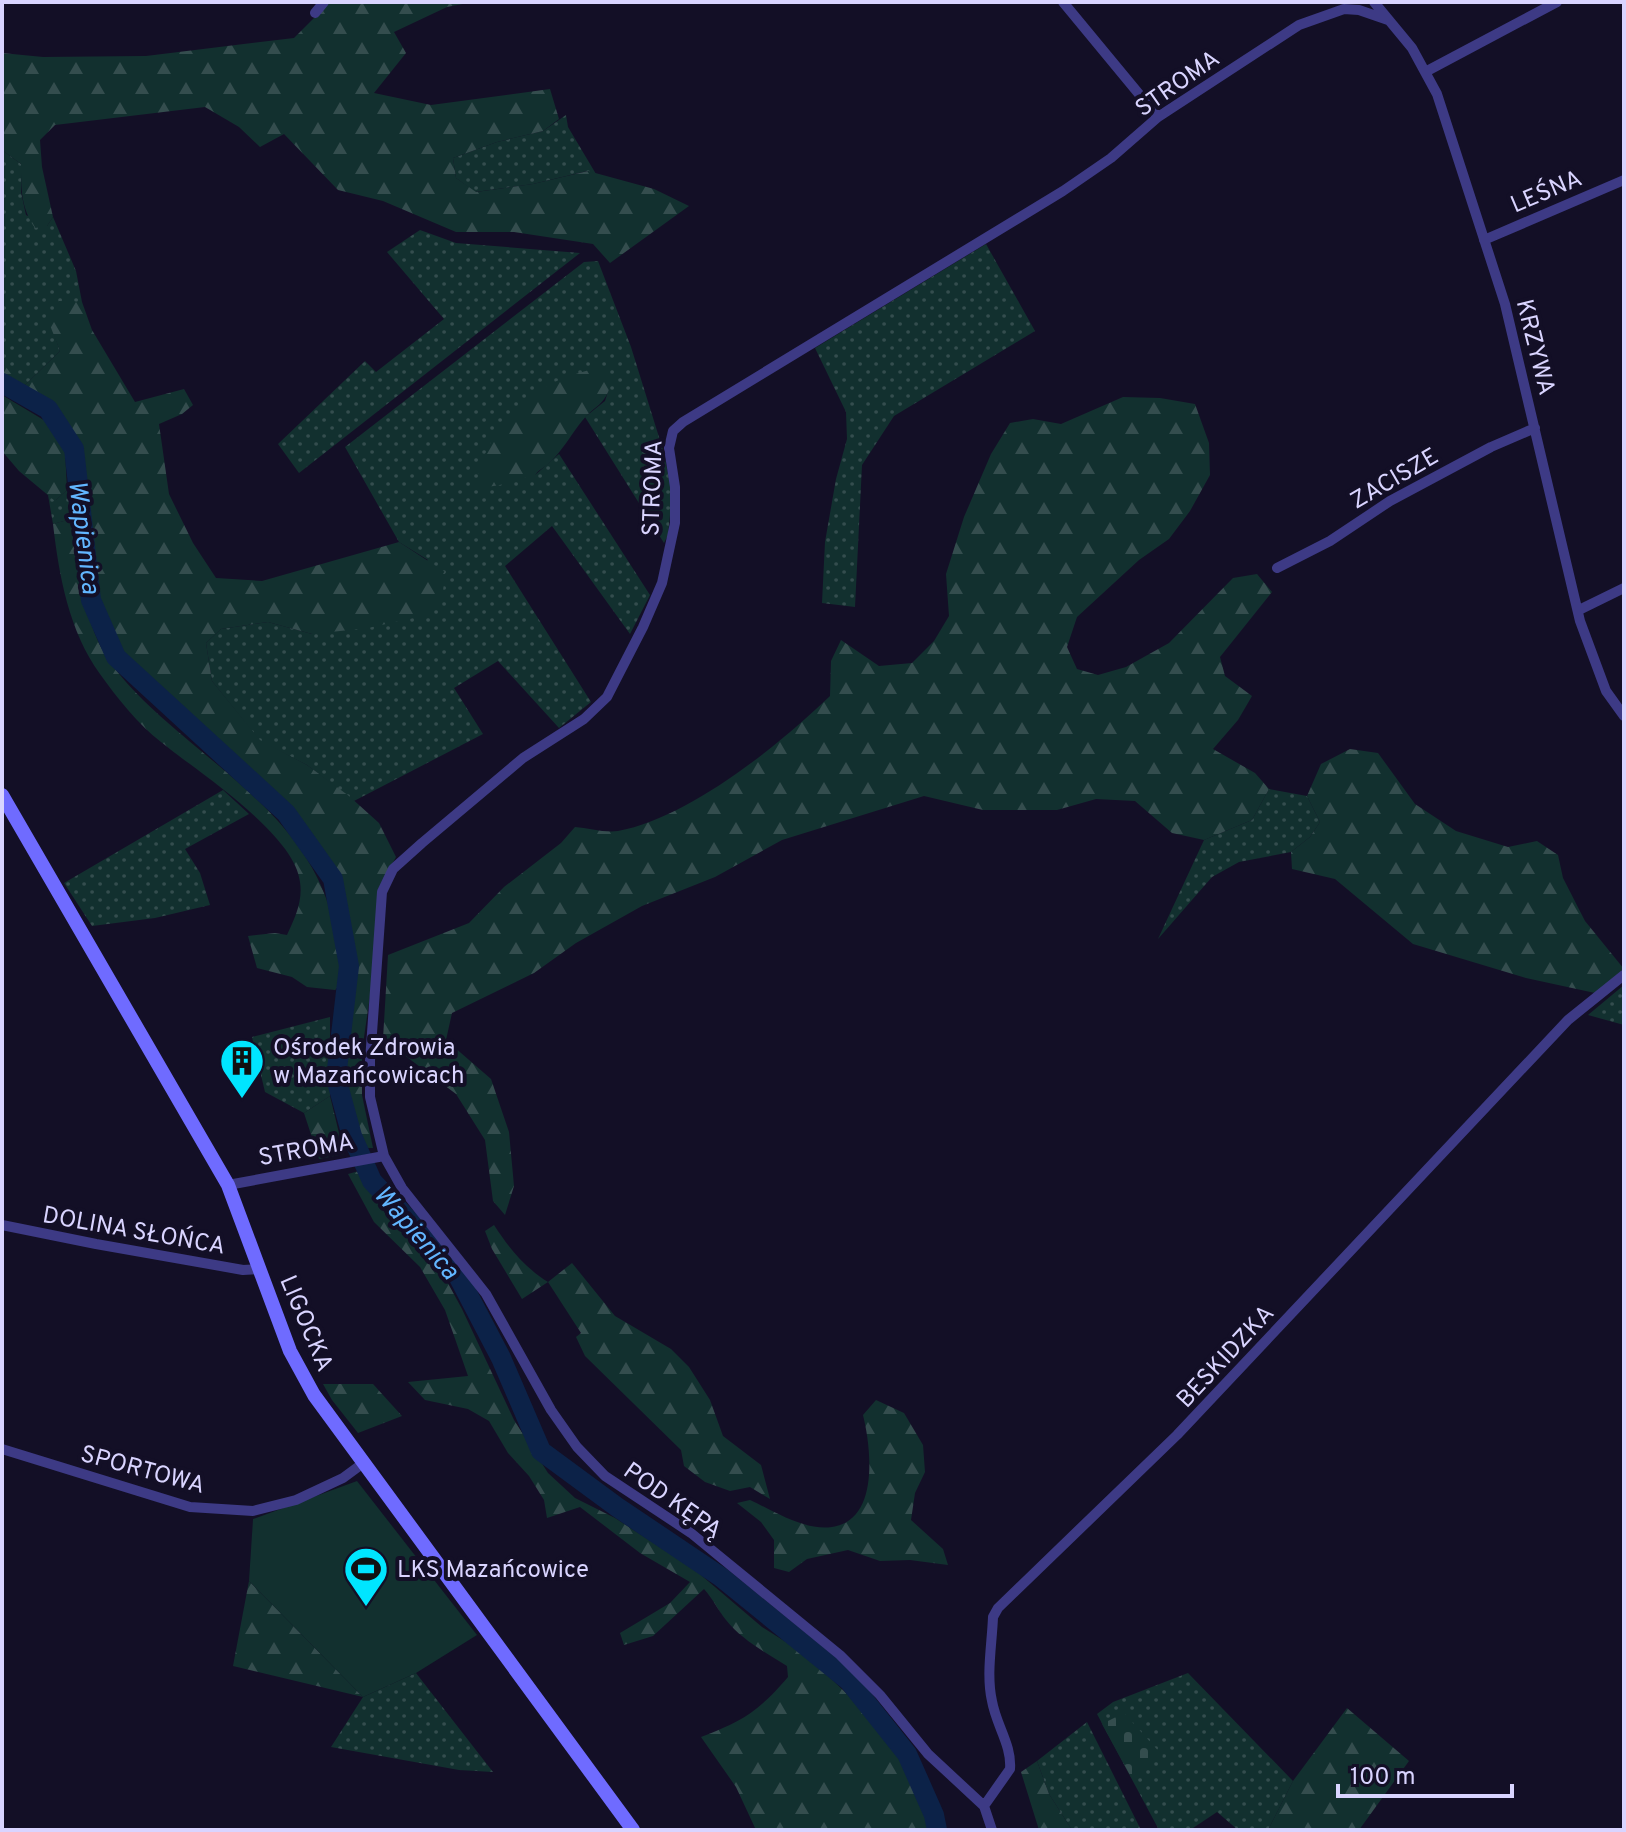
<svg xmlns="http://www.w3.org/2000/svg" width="1626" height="1832" font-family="Overpass,sans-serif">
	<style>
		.green { fill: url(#green-dots) }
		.forest { fill: url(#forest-firs) }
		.cemetery { fill: url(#cemetery-stones) }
		.pitch { fill: #12302f }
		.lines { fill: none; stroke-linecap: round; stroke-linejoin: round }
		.river { stroke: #0c2248; stroke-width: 20 }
		.street { stroke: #3d3a85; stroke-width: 10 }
		.secondary { stroke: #6f6bff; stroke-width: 14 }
		.labels { text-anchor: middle; stroke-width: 8; stroke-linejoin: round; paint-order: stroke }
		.street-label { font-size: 24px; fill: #d9d4ff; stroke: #130f26 }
		.poi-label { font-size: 24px; fill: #d9d4ff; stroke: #130f26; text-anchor: start }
		.water-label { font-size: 26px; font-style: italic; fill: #62b6ff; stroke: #130f26 }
	</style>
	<defs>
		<pattern id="green-dots" width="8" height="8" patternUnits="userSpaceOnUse" patternTransform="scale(2)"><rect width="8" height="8" fill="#12302f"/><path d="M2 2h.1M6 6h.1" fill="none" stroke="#344d4e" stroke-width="1.8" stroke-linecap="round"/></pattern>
		<pattern id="forest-firs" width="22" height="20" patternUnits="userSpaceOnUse" patternTransform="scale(2)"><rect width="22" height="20" fill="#12302f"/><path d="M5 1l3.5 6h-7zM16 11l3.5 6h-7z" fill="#344d4e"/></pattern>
		<pattern id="cemetery-stones" width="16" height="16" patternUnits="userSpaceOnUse" patternTransform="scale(2)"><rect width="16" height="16" fill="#12302f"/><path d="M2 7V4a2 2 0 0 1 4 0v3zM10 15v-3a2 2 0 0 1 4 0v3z" fill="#344d4e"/></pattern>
	</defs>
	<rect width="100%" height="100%" fill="#130f26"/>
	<path class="green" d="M566,115L568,127L596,174L587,171L533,184L475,192L456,178L453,158L497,142L543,131Z
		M2,150L21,164V192L26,215L47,226L53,217L76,271L82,302H59L49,320L60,351L21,389L2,362Z
		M420,230L456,243L580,253L299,473L278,444L365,361L376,372L444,319L387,252Z
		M986,244L1035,331L894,416L862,465L855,607L822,603L825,542L836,479L847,439L846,412L815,348Z
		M598,261L631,347L663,450L670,483L671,505L668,535L664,543L585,417L605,401L611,382L535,475L559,454L650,595L630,634L552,526L505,566L591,702L559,728L498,661L454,688L483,734L354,801L307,765L260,741L212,681L206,643L221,629L268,622L312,634L428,560L399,542L345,447L584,262Z
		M67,490L71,519L53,524L48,495L56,500Z
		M1269,789L1307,796L1320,822L1310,837L1291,852L1239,862L1212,877L1158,939L1204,840L1252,820Z
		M223,790L249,814L185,849L200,873L210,905L155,918L92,926L64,883Z
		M1624,985V1025L1588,1015Z
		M330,1017V1096L304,1113L265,1092L252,1037Z
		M416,1673L493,1772L459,1770L331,1747L363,1697Z
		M1188,1673L1293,1781L1268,1830H1238L1217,1812L1190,1830H1159L1097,1714L1113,1702Z
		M1087,1722L1141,1830H1072L1049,1794L1037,1761Z"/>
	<path class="forest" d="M330,2H473L447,7L394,32L406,53L374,93L431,105L550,89L559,119L543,131L497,142L453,158L456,178L476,192L533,184L588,171L654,189L689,206L610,263L593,244L514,232H456L383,201L338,190L284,134L260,147L239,127L205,107L55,125L40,140L42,167L53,217L47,226L35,228C21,208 21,189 21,164L2,150V53L43,57L146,56L294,38Z
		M59,301L82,302L92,330L135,402L184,389L193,405L182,414L159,424L169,494L193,543L216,578L262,581L399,542L445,572L443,591L431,614L368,628L312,634L268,622L221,629L206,643L212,681L260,740L307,765L349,796L379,823L396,857L378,889L373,975L362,1051V1095L373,1148H363L340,1076L354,963L337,873L292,810L121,651L99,599L88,491L78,445L50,405L2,378V362L22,388L60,351L48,320Z
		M599,367L612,382C603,408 598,402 582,421C573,432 565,446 556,456C535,480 507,485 477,488C479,447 513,402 551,384C565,376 583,372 599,367Z
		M2,395L47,422L65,450L67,490L55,501L19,471L2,451Z
		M1123,397L1160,398L1195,404L1209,443L1210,475L1190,511L1169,539L1139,560L1077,617L1067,647L1077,669L1098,675L1126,667L1169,643L1233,578L1257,574L1272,592L1220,657L1225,676L1252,696L1238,720L1213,749L1255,773L1269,789L1252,820L1204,840L1172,833L1135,801L1096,799L1057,810H983L924,796L782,840L715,877L642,906L576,943L534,973L452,1013L446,1040L491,1079L509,1132L514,1186L505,1215L493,1201L485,1140L456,1094L383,1039L388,955L469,923L504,887L561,843L575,827C588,828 605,833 618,831C689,818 779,745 830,696L831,661L841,640L879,666L912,663L934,641L949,616L946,574L964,517L991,454L1010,423L1033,419L1061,424Z
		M71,519C75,558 84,620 105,654C126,688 159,715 189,741C275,812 338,862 341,982L335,990L307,987L292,977L257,968L248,936L275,933L287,935C295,918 303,901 300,882C295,834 198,772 161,742C138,724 117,698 100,674C69,631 59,576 53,524Z
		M1350,749L1378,753L1415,804L1456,831L1508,847L1537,841L1558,855L1563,878L1585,921L1624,969L1595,993L1526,978L1413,944L1335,879L1292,869L1291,852L1310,837L1320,822L1307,796L1321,764Z
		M330,1096L344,1154L319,1159L304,1113Z
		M359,1171L386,1215L438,1265L462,1309L514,1420L548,1473L575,1498L615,1518L695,1570L762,1627L805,1654L845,1692L890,1742L919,1798L930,1830H756L736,1787L701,1737C743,1721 758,1712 788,1677L787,1666C765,1652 742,1640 726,1620C718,1610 713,1599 704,1589L653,1636L624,1645L620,1633L670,1603L690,1582L640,1553L580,1507L547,1518L544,1500L529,1476L508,1453L489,1421L468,1409L425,1400L408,1382L468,1376L445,1310L420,1267L374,1222L348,1174Z
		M494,1225C509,1248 524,1267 548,1282L572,1263L615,1316L671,1349L689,1367L710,1400L723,1436L761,1465L770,1499L750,1487L730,1491L705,1482L684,1466L681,1450L585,1356L576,1337L581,1333L548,1282L522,1299L492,1249L485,1231Z
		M323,1384H373L402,1416L358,1433L332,1400Z
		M876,1400L904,1413L923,1445L925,1472L915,1493L911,1520L943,1549L948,1565L910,1560L880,1561L848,1550L807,1559L789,1572L774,1568V1540L761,1522L737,1503L750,1500C774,1511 804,1531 832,1527C880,1520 871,1447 863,1415Z
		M249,1581L363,1697L233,1666Z
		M1347,1708L1409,1761L1359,1830H1268L1293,1781Z
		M1037,1761L1049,1794L1072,1830H1039L1021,1772Z"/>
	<path class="cemetery" d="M1124,1713L1163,1756L1131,1777L1102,1724Z"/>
	<path class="pitch" d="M357,1481L477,1635L416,1673L363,1697L249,1581L253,1519Z"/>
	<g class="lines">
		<path class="river" d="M2,383L48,409L74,449L91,600L116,657L286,813L333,879L349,966L336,1078L352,1136L372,1181L454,1268L501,1358L541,1451L617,1507L721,1577L849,1681L907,1754L934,1815L937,1830"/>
		<path class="street" d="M1063,2L1158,117
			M1374,2L1412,48L1437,94L1505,304L1580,621L1606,691L1624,716
			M315,13L324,2
			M1427,71L1557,2
			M1484,240L1624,180
			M1277,568L1330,541L1390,501L1491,447L1535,428
			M1579,610L1624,588
			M228,1185L384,1156
			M2,1225L96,1244L243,1270L260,1269
			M2,1449L190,1507L253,1511L296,1500L343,1478L362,1464
			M984,1806L1010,1769C1012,1745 996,1725 992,1701C986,1675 992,1644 993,1617L998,1608L1177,1435L1568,1020L1624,975
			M992,1830L984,1806L928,1754L880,1695L840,1655L691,1533L605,1476L577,1447L551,1410L486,1294L402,1188L384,1156L370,1097V1061L382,892L393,869L422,843L523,758L584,719L607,697L643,627L662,583L675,523V487L669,448L673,431L683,422L1063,191L1111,158L1158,117L1299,25L1344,9L1359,10L1388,20"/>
		<path class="secondary" d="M2,795L228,1185L290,1351L314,1395L633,1830"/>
	</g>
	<defs>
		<g id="building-pin" transform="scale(2.3)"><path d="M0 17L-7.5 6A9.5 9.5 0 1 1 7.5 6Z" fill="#00e5ff" stroke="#130f26"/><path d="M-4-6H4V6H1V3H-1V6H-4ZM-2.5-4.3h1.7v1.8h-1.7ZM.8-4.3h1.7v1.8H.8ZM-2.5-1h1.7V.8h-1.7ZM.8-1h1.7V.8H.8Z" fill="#111"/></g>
		<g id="stadium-pin" transform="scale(2.3)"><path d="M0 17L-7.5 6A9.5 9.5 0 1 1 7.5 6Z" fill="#00e5ff" stroke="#130f26"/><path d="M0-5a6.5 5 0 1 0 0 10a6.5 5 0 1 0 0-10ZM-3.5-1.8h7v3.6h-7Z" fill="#111"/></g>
	</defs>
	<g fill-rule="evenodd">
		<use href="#building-pin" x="242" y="1061"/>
		<use href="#stadium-pin" x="366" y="1569"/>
	</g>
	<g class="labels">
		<g class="street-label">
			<text transform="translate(1177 83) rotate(-35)" y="8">STROMA</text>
			<text transform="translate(1546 191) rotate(-23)" y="8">LEŚNA</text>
			<text transform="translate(1536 347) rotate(76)" y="8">KRZYWA</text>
			<text transform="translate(1394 478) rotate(-30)" y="8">ZACISZE</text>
			<text transform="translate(652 488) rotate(-88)" y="8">STROMA</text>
			<text transform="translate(306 1149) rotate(-10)" y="8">STROMA</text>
			<text transform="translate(134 1230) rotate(10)" y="8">DOLINA SŁOŃCA</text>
			<text transform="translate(307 1323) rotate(67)" y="8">LIGOCKA</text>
			<text transform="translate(1225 1356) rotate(-47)" y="8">BESKIDZKA</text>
			<text transform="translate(143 1469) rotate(15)" y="8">SPORTOWA</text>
			<text transform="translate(673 1500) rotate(35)" y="8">POD KĘPĄ</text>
		</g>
		<g class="poi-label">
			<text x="273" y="1055">Ośrodek Zdrowia<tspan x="273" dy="28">w Mazańcowicach</tspan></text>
			<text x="397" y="1577">LKS Mazańcowice</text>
		</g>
		<g class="water-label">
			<text transform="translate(85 537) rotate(83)" y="9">Wapienica</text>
			<text transform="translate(417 1232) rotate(49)" y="9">Wapienica</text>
		</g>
	</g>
	<rect width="1626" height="1832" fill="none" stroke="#d9d4ff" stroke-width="8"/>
	<path d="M1338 1784v12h174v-12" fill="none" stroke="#d9d4ff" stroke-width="4"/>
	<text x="1350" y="1784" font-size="24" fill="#d9d4ff" stroke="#130f26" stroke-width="6" paint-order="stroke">100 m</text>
</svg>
